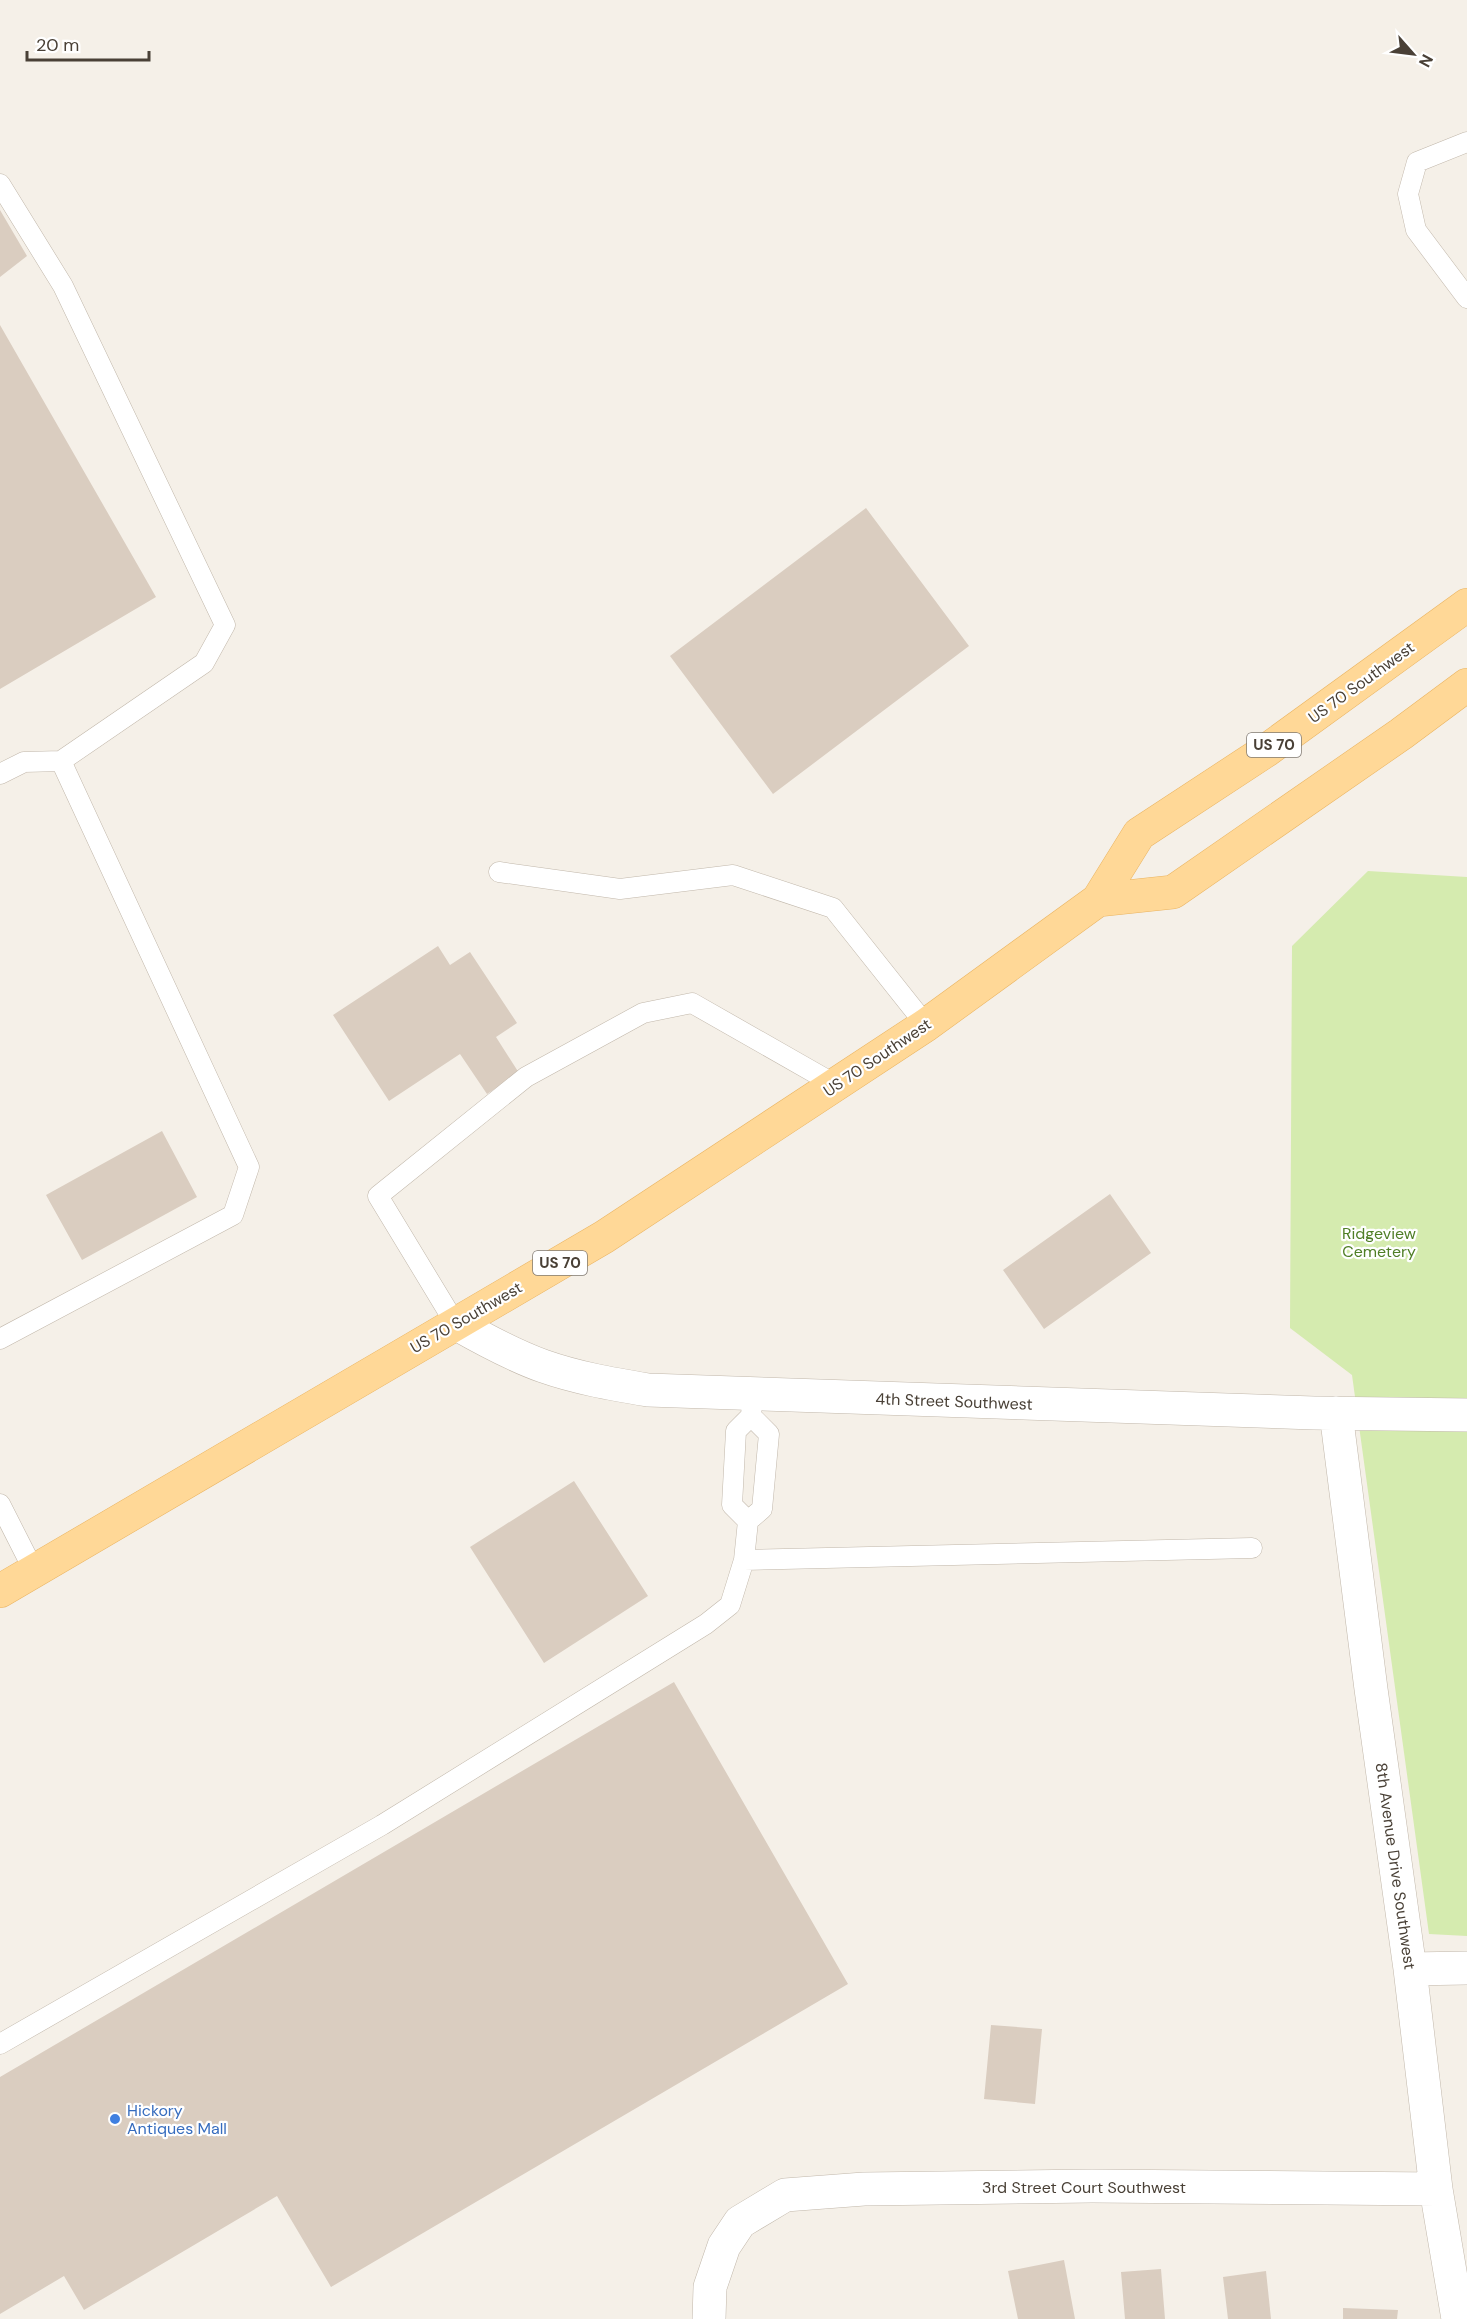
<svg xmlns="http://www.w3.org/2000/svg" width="1467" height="2319" font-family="'DM Sans',sans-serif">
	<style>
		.green { fill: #d5ebaf }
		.building { fill: #dacdc0 }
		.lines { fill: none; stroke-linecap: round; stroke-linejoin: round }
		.service-casing { stroke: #c1b7aa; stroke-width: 21 }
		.minor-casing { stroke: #c1b7aa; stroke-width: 34 }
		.primary-casing { stroke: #eab461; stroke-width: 34 }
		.service { stroke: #fff; stroke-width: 20 }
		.minor { stroke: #fff; stroke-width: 33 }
		.primary { stroke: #ffd897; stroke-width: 33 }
		.shop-dot { fill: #3f7fe0; stroke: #fff; stroke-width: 2 }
		.labels { text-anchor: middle; stroke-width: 4.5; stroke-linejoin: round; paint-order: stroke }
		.shield { fill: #fff; stroke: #807972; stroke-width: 1.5 }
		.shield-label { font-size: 15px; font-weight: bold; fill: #494036 }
		.street-label { font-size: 16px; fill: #494036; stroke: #fff }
		.park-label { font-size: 16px; fill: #4f7e26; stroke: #fff }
		.shop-label { font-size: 16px; fill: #366cbe; stroke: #fff; text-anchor: start }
	</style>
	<rect width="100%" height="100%" fill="#f5f0e8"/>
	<path class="green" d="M1368,871L1467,877V1936L1429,1934L1352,1375L1290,1328L1292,946Z"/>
	<path class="building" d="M0,210L27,256L0,277Z
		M0,325L156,597L0,689Z
		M866,508L969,646L773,794L670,656Z
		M438,946L450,965L470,952L517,1023L496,1037L519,1073L487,1094L460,1054L389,1101L333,1015Z
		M162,1131L197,1197L82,1260L46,1195Z
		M1110,1194L1151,1253L1044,1329L1003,1270Z
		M574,1481L648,1596L544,1663L470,1547Z
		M674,1682L848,1984L331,2287L277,2196L84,2310L64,2276L0,2314V2077Z
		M991,2025L1042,2029L1035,2104L984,2099Z
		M1064,2260L1075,2319H1018L1008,2271Z
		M1161,2269L1165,2319H1125L1121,2272Z
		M1266,2271L1271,2319H1228L1223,2277Z
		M1343,2308L1398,2310L1397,2319H1343Z"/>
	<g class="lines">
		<g class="service-casing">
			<path id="service" d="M1467,142L1417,162L1408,194L1416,230L1467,298
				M0,184L63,286L225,625L204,663L61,761
				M0,774L24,762L61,761L249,1167L233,1215L0,1339
				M499,872L620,889L733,875L833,908L926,1025
				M455,1323L378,1196L526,1077L643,1013L692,1003L836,1085
				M0,1504L34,1571
				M748,1521L732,1505L736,1431L751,1416L752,1402
				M744,1560L1252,1548
				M0,2044L382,1825L706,1624L730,1605L744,1560L748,1521L762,1509L769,1434L751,1416"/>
		</g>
		<g class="minor-casing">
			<path id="minor" d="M455,1323C483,1339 512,1355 543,1366C577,1378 612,1384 648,1390L1314,1413L1467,1415
				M1336,1413L1371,1689L1410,1969L1436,2189L1458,2319
				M1410,1969L1467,1968
				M709,2319L710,2287L724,2246L740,2222L785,2195L864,2189L1092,2186L1436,2189"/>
		</g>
		<g class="primary-casing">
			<path id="primary" d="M1098,900L1173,892L1401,734L1467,685
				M0,1591L604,1237L926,1025L1098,900L1139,834L1267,750L1467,605"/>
		</g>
		<use href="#service" class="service"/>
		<use href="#minor" class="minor"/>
		<use href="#primary" class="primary"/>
	</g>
	<circle class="shop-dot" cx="115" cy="2119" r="6"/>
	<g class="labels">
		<g class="shield">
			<rect x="1247" y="733" width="54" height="24" rx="4.5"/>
			<rect x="533" y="1251" width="54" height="24" rx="4.5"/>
		</g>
		<g class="shield-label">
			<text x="1274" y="750">US 70</text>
			<text x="560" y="1268">US 70</text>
		</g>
		<g class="street-label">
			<text transform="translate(1361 682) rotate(-36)" y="6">US 70 Southwest</text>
			<text transform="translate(877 1057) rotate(-34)" y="6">US 70 Southwest</text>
			<text transform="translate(466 1317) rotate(-30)" y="6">US 70 Southwest</text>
			<text transform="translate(954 1401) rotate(2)" y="6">4th Street Southwest</text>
			<text transform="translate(1396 1866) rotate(82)" y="6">8th Avenue Drive Southwest</text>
			<text x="1084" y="2193">3rd Street Court Southwest</text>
		</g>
		<g class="park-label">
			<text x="1379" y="1239">Ridgeview<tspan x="1379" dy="18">Cemetery</tspan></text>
		</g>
		<g class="shop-label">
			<text x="127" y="2116">Hickory<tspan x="127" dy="18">Antiques Mall</tspan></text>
		</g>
	</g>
	<g transform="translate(1413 54) rotate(118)" stroke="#ffffff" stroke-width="4.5" paint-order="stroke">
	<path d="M0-4.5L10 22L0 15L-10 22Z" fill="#494036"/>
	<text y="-9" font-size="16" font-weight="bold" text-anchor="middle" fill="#494036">N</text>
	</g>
	<path d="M27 51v9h122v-9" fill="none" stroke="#494036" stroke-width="3"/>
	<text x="36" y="51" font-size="18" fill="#494036" stroke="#ffffff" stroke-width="4.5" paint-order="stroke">20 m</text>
</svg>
